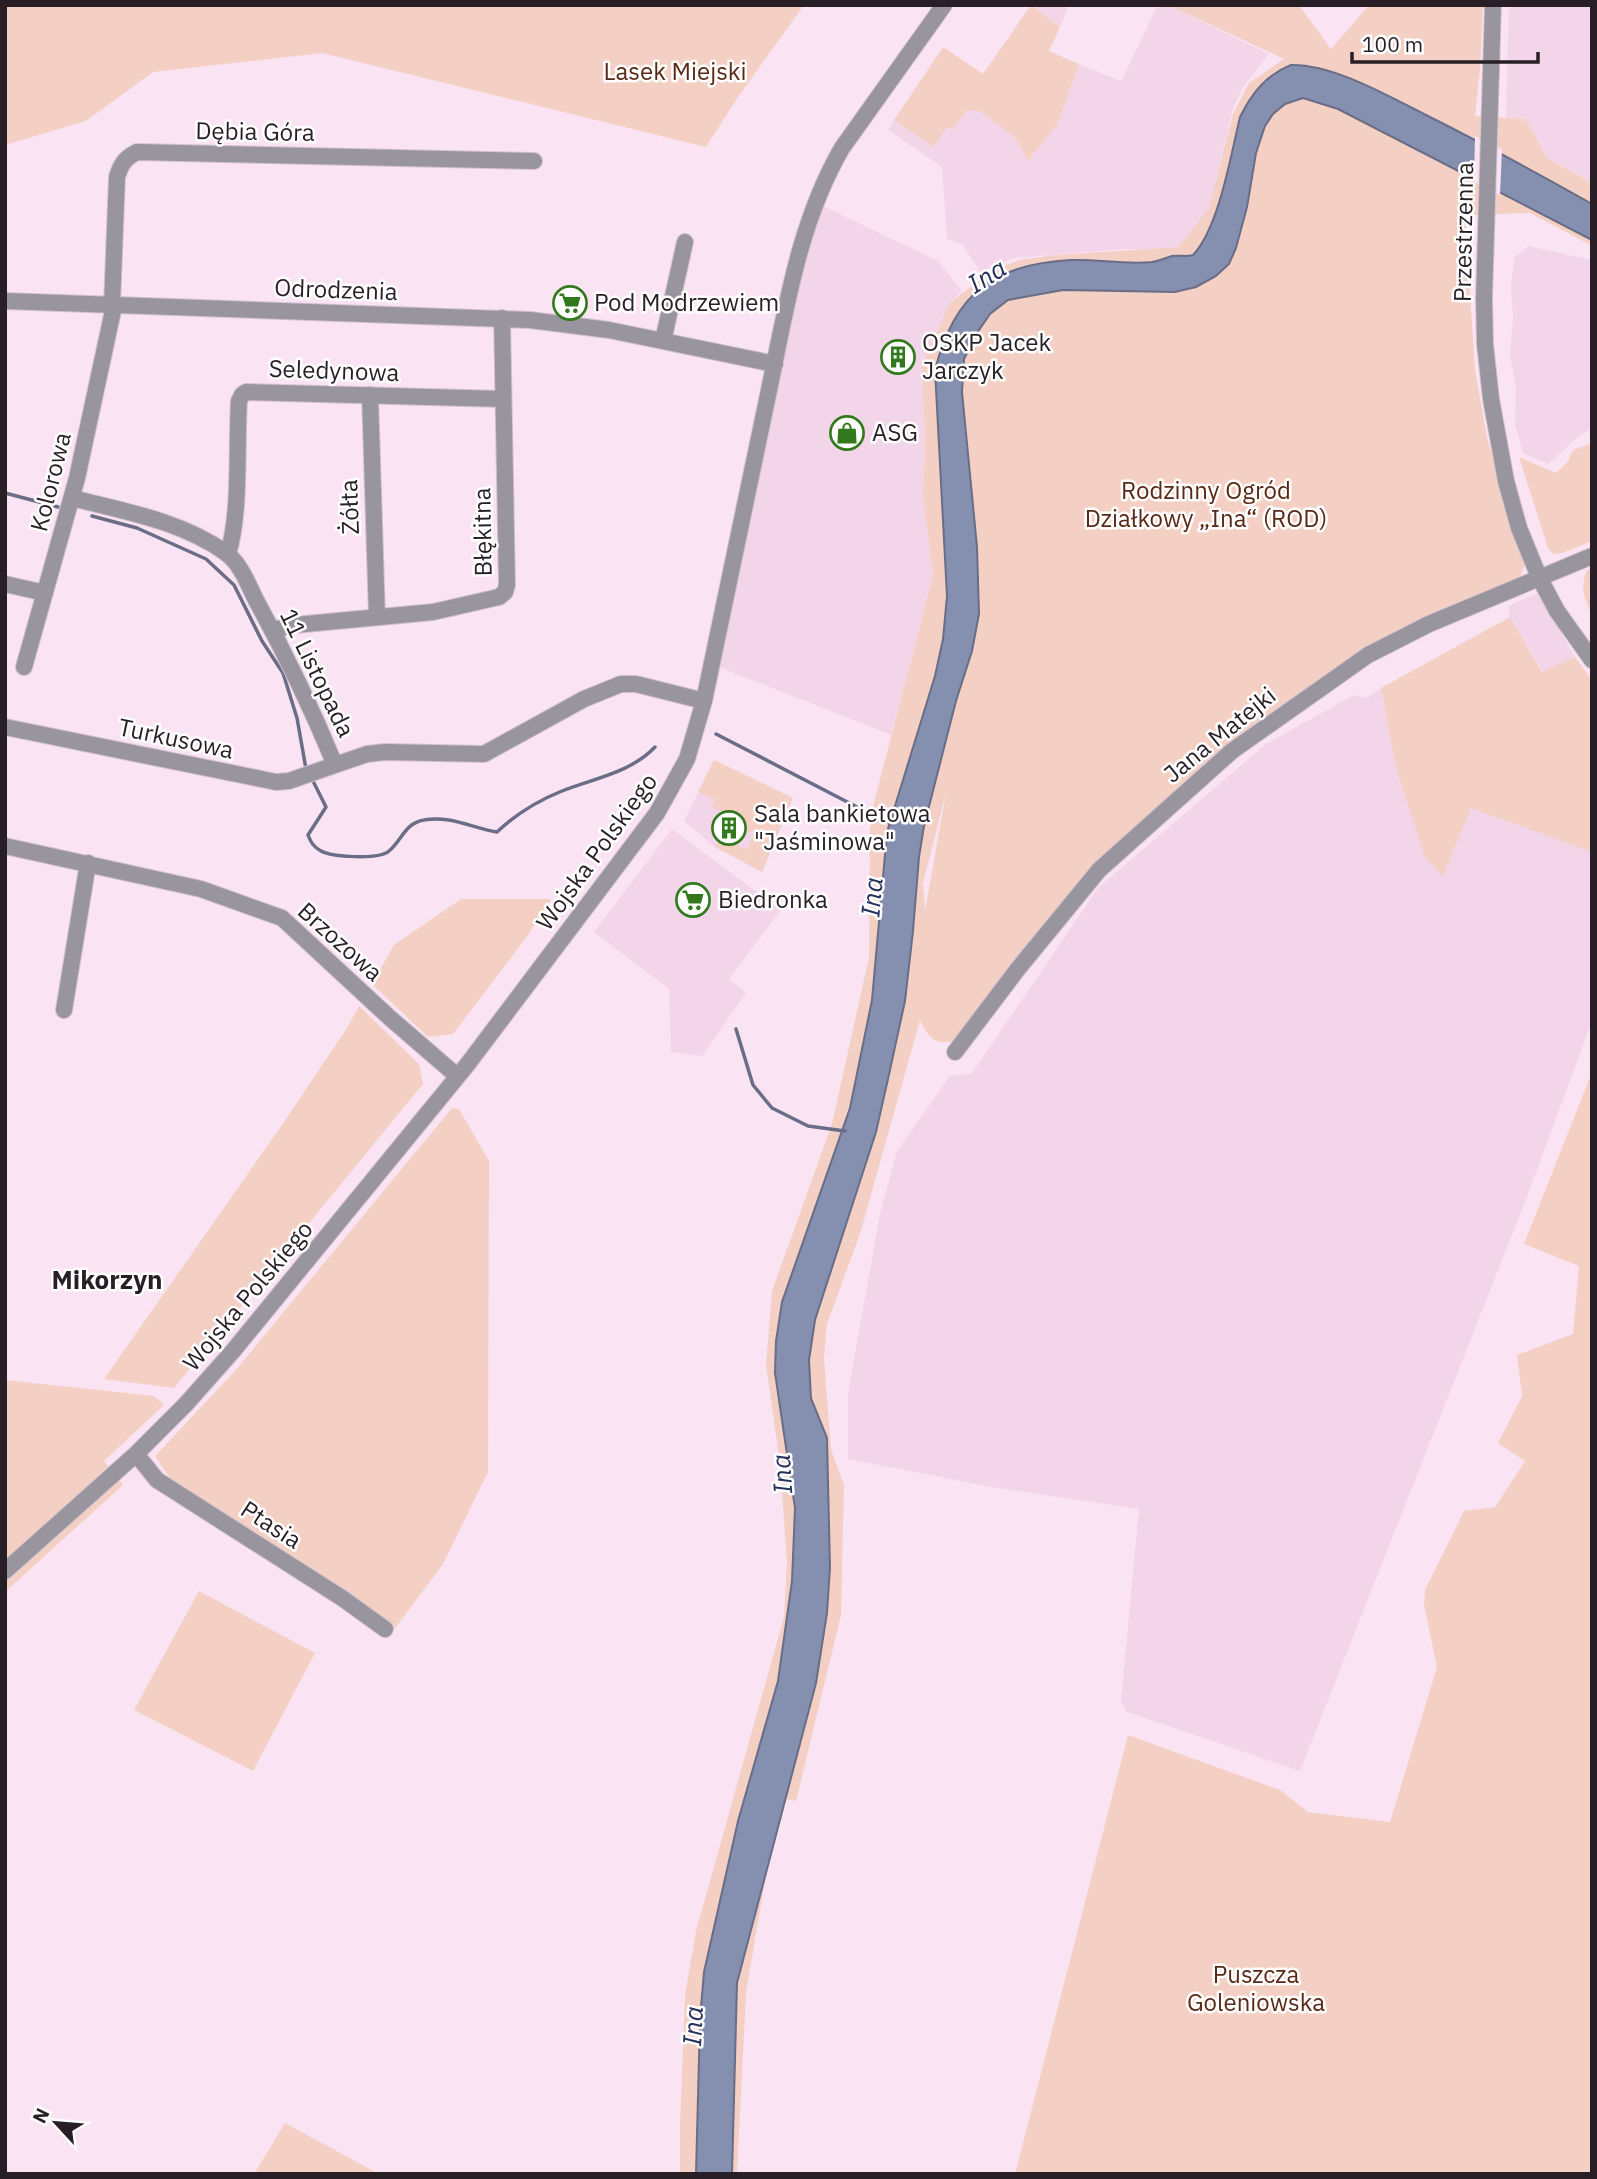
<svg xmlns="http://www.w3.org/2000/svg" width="1597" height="2179" font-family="'IBM Plex Sans',sans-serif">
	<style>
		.built { fill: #f2d5e9 }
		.green { fill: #f3d0c3; fill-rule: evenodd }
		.water { fill: #858faf; stroke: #696d86; stroke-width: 2 }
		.pier { fill: #fae4f4 }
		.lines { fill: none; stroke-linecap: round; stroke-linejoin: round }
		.stream { stroke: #696d86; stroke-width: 3.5 }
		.minor-casing { stroke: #d4c1cf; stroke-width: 18 }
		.minor { stroke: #98959e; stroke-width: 16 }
		.labels { text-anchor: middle; stroke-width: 5; stroke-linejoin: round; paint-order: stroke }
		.park-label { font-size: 24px; fill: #5a2915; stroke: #fff }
		.street-label { font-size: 24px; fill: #271f25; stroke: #fff }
		.poi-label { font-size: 24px; fill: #271f25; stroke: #fff; text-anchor: start }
		.water-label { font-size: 26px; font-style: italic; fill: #25305c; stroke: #fff }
		.neighbourhood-label { font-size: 26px; font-weight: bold; fill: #271f25; stroke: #fff }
	</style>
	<rect width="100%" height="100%" fill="#fae4f4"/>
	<path class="built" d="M1032,5H1069L1060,27Z
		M1158,5H1168L1269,54L1243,87L1233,108L1209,210L1198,232L1176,250L1125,249L1014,258L988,269L982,275L962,244L947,239L942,167L888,130L894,120L933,147L947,126L953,128L965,112L973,110L980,111L1015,138L1028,161L1057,125L1079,64L1121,81Z
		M1509,5H1592V183L1547,158L1526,119L1506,118Z
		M821,205L938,261L962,291L950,303L922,364L925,446L923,498L933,575L891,735L719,667L802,270Z
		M1528,246L1592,260V428L1578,437L1548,464L1523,453L1515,424L1516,387L1510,356L1513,318L1511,287L1514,258Z
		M1538,593L1575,657L1543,672L1510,617L1508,606Z
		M1381,688L1396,768L1592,851V1021L1527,1197L1300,1771L1127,1712L1121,1701L1139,1509L997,1488L848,1459V1393L880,1214L897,1151L950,1076L972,1073L1098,888L1266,744L1354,695L1367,698Z
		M714,760L793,798L762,872L715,847L684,821Z
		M672,829L781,910L729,979L746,993L702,1056L671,1052L669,989L594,932Z"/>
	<path class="green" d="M5,5H804L738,97L706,147L322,53L153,72L86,121L5,145Z
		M1031,5L1060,27L1049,51L1079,64L1057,125L1028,161L1015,138L980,111L973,110L965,112L953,129L947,127L933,147L894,120L943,47L983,74Z
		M1168,5H1299L1331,49L1369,5H1483L1480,70L1475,116L1526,119L1547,158L1592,183V246L1530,213L1465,215L1475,370L1487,438L1525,565L1520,577L1366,646L1250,729L1087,872L956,1041C933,1045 929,1038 920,1020L860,1234L827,1324L824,1358L831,1450L844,1485L841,1615L796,1801L786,1799L766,1875L746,1993L737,2174H680V2124L685,1995L696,1931L784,1617L787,1562L780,1464L766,1365L772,1291L832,1124L869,957L870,818L933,575L923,498L925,446L922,364L950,303L991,271L1019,260L1055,255L1179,247L1209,208L1233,114L1249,83L1284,59ZM946,793L925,911L923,883Z
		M1592,443V541L1562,553L1553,554L1548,548L1519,457L1556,473L1568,461L1573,450Z
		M1592,568V614C1583,595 1580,589 1587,570Z
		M1510,617L1542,672L1575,657L1592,680V852L1471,808L1443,876L1425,858L1396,768L1381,688Z
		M714,760L793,798L762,872L715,847L718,842L724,844L726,840L747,850L754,833L745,829L747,823L711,807L715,800L698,792Z
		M461,899H551L526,938L453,1034L428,1037L372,984L394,945Z
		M359,1006L419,1064L423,1084L174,1388L104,1379L284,1122L347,1028Z
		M1592,1072V2174H1015L1128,1735L1280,1790L1308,1812L1390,1822L1437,1667L1424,1605L1425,1590L1464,1511L1495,1507L1525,1461L1498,1443L1522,1396L1517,1355L1573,1334L1579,1266L1524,1244Z
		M452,1108L459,1109L489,1161L488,1472L443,1564L393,1631L285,1553L176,1487L155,1456L235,1371Z
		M5,1380L154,1396L164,1405L104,1461L123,1485L5,1592Z
		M199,1591L315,1653L253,1771L134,1710Z
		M285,2123L379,2174H254Z"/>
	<path class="water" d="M1291,65C1333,64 1388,96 1426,115C1482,143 1537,173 1592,204V240L1338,109L1303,98L1285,104L1273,114L1265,126L1256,153L1247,207L1236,248L1229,264L1216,276L1196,287L1175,292L1063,290L1008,300L990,314L977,333L964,359L962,392L977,547L979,614L972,651L956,701L924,826L919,857L913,931L905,1001L888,1079L876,1132L815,1320L809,1360L811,1398L827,1438L830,1568L827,1613L816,1683L737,1983L732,2174H696L700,2019L704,1972L738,1821L778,1681L792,1581L795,1508L775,1373L776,1341L782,1302L850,1108L872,1000L887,832L935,676L943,639L947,596L935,370C954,294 993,264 1071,260C1098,259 1125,265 1152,262C1159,261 1165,258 1172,256C1179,255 1186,257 1193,255C1219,228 1231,154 1240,117C1252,93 1266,75 1291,65Z"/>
	<path class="pier" d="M1475,136L1502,149L1500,195L1474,182Z"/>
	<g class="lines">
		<path class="stream" d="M5,493L58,507
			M92,516L137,528L206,559L234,585L262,641L283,673L297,718L306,769
			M716,734L859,808
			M313,781L326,807L308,835C311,843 314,847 321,851C332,857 379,860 389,851C402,840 405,823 424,820C450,815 472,828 497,832C516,814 537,801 562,791C595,778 630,773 655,747
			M872,816L893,824
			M736,1029L753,1085L772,1108L808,1126L845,1131"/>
		<g class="minor-casing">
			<path id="minor" d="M1493,5L1484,298L1485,344L1491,399L1506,481L1519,528L1539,577L1557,611L1592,660
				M5,301L530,320L609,330L775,364
				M112,305L117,177C121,164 125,158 137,152L534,161
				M663,341L685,242
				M370,395L377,617
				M72,498C123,511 182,521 226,553C242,565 248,585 257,602C286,655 312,709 335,765L367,754L385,752L484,754L584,699L621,684H636L704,701
				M228,554C241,511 236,448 239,401L242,395L246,392L502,399
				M5,584L45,593
				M272,630L295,625L433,612L499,597L505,592L507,585L502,318
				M24,667L77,478L114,306
				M5,727L276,782L289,781L335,765
				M5,846L201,889L282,918L390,1018L457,1076
				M64,1010L88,863
				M955,1052L1017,970L1099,870L1232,751L1368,655L1429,624L1592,556
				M136,1454L157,1480L342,1598L385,1629
				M5,1571L136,1454L186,1404L233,1351L467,1065L657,813L687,759L704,701C725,599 746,497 768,395C786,310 798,224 842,148L944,5"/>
		</g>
		<use href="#minor" class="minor"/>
	</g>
	<defs>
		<g id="supermarket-ring" transform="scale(1.75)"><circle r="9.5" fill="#fff" stroke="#32791d" stroke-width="1.5"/><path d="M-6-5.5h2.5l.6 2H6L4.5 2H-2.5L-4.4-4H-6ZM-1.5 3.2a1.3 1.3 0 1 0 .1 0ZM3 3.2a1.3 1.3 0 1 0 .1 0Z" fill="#32791d"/></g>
		<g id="building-ring" transform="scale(1.75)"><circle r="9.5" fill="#fff" stroke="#32791d" stroke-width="1.5"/><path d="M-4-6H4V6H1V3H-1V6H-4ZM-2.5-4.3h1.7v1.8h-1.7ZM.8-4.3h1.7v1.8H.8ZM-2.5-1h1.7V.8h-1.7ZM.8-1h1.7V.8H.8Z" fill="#32791d"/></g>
		<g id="shop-ring" transform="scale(1.75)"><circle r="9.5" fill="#fff" stroke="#32791d" stroke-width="1.5"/><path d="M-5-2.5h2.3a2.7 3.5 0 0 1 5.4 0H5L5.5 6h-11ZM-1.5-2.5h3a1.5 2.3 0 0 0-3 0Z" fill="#32791d"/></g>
	</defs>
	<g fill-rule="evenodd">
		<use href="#supermarket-ring" x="570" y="303"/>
		<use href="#building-ring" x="898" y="357"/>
		<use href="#shop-ring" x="847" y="433"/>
		<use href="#building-ring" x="729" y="828"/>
		<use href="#supermarket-ring" x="693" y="900"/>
	</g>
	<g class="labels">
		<g class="park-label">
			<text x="675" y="80">Lasek Miejski</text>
			<text x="1206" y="499">Rodzinny Ogród<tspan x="1206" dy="28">Działkowy „Ina“ (ROD)</tspan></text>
			<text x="1256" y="1983">Puszcza<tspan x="1256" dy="28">Goleniowska</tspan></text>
		</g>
		<g class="street-label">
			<text transform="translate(255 132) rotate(1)" y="8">Dębia Góra</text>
			<text transform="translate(1464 232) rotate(-89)" y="8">Przestrzenna</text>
			<text transform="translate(336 290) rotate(2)" y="8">Odrodzenia</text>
			<text transform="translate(334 371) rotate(2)" y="8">Seledynowa</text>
			<text transform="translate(51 482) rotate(-76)" y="8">Kolorowa</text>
			<text transform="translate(350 507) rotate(-92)" y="8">Żółta</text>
			<text transform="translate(483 532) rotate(-91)" y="8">Błękitna</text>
			<text transform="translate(317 673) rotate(64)" y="8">11 Listopada</text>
			<text transform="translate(1220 735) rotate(-39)" y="8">Jana Matejki</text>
			<text transform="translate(176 739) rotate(12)" y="8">Turkusowa</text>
			<text transform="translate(597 852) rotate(-54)" y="8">Wojska Polskiego</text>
			<text transform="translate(340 942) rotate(42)" y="8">Brzozowa</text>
			<text transform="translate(248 1296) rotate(-50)" y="8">Wojska Polskiego</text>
			<text transform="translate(271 1525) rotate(33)" y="8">Ptasia</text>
		</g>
		<g class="poi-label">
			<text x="594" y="311">Pod Modrzewiem</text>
			<text x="922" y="351">OSKP Jacek<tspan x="922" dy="28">Jarczyk</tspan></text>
			<text x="872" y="441">ASG</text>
			<text x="754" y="822">Sala bankietowa<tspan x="754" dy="28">"Jaśminowa"</tspan></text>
			<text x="718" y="908">Biedronka</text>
		</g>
		<g class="water-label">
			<text transform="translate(987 276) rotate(-32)" y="9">Ina</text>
			<text transform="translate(872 897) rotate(-85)" y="9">Ina</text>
			<text transform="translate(782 1474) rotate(-94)" y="9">Ina</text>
			<text transform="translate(693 2026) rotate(-87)" y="9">Ina</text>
		</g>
		<g class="neighbourhood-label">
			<text x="107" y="1289">Mikorzyn</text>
		</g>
	</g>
	<rect width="1597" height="2179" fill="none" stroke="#271f25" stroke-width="14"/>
	<g transform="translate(56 2123) rotate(296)" stroke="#ffffff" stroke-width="5" paint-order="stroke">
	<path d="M0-5L12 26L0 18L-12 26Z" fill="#271f25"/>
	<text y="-10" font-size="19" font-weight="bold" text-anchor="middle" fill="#271f25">N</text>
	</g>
	<path d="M1352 52v10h186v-10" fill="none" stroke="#271f25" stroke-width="3.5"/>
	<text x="1362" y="52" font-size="21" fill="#271f25" stroke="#ffffff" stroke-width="5" paint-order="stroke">100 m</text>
</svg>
